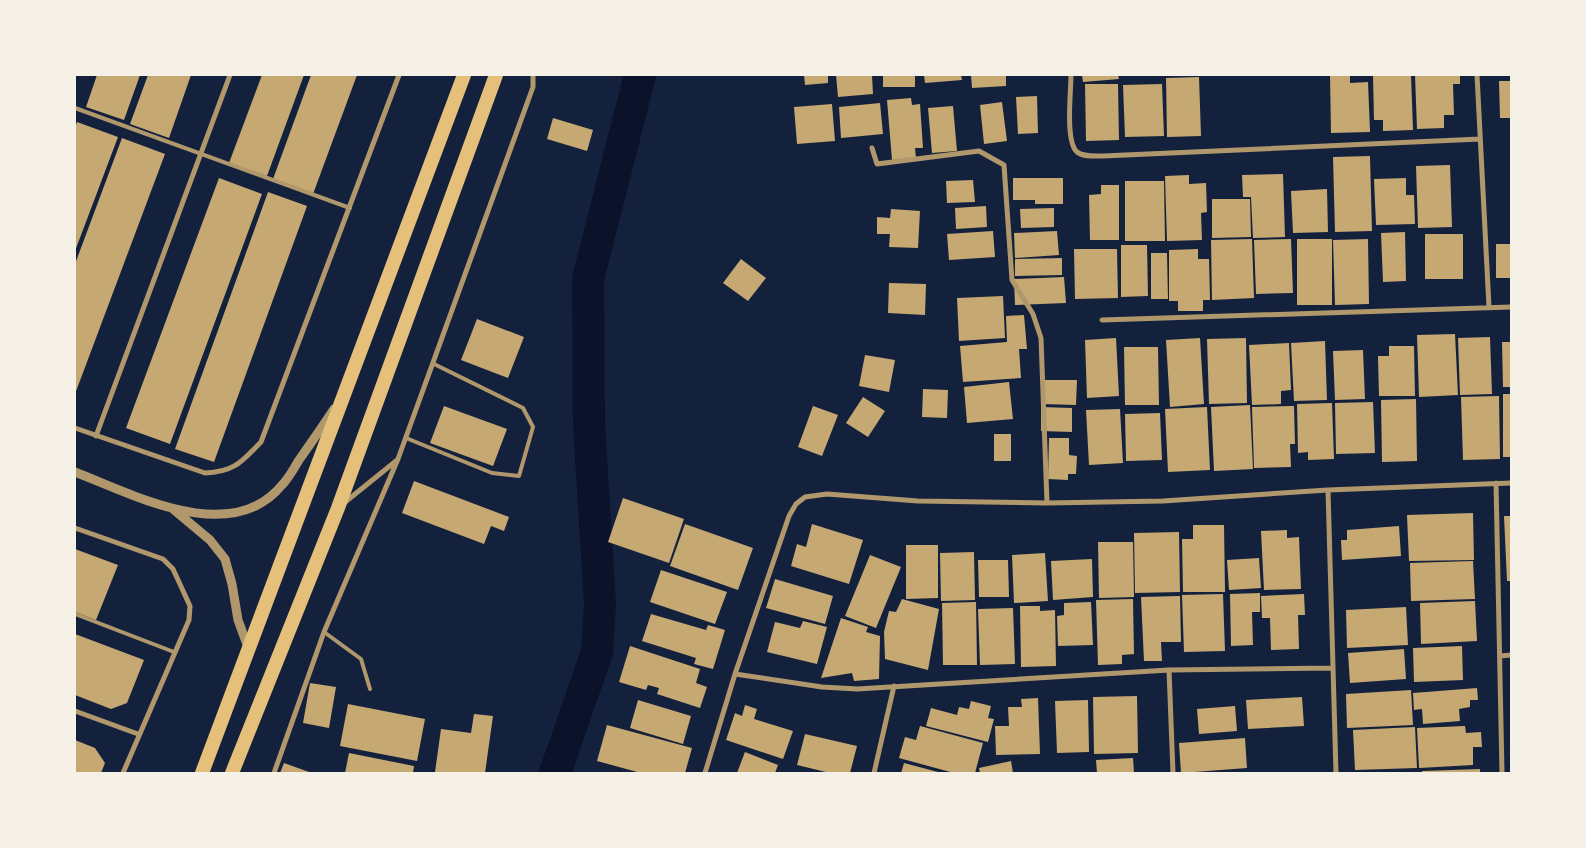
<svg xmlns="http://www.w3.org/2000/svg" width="1586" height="848" font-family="Cabin,sans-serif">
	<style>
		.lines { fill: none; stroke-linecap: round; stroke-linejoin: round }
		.river { stroke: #0b132b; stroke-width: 32 }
		.building { fill: #c6a872 }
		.service { stroke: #b1986c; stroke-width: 4 }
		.minor { stroke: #b1986c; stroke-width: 5 }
		.tertiary { stroke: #b1986c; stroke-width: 9 }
		.trunk { stroke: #e5c07b; stroke-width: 14 }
	</style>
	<rect width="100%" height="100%" fill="#14213d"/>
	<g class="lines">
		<path class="river" d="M555,773L597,652L600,604L589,425L588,279L640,75"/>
	</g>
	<path class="building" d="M97,75H140L124,120L86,107Z
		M148,75H191L169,138L130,124Z
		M262,75H304L267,176L229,163Z
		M311,75H357L313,194L273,179Z
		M804,75H828V83L805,85Z
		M836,75H872L873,94L838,97Z
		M883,75H915V87H883Z
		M924,75H961L962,80L925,83Z
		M971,75H1006V86L972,88Z
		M1082,75H1118L1119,79L1083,82Z
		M1330,75H1350V83L1368,82L1370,132L1331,133Z
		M1373,75H1411L1413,130L1383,131V120H1374Z
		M1415,75H1460V84H1453L1454,115H1444V128L1417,129Z
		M1199,77L1201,136L1167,137L1166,78Z
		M1499,81H1511V118H1500Z
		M1085,84H1118L1119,140L1086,141Z
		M1162,84L1164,136L1125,137L1123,85Z
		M1037,96L1038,133L1018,134L1016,97Z
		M911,98L912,105L920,104L923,148H915L916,158L892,160L887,100Z
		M1002,102L1007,141L984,144L980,105Z
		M880,103L883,134L841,138L839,107Z
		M832,104L835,141L797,144L794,107Z
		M953,106L957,151L932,153L928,108Z
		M553,118L593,130L587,151L547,139Z
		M77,122L118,137L75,251V128Z
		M122,138L165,154L75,394V264Z
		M1370,156L1372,231L1335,232L1333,157Z
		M1450,165L1452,227L1418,228L1416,166Z
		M1283,174L1285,237L1253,238L1251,197H1243L1242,175Z
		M1189,175V184L1206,183L1207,212L1201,213L1202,240L1167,241L1165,176Z
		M219,178L262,194L170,444L126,428Z
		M1013,178H1063V204H1035V200H1013Z
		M1406,178V195H1414L1415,224L1376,225L1374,179Z
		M973,180L975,202L947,203L946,181Z
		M1125,181H1164L1165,241H1125Z
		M1101,185H1119V240H1090L1089,195L1101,194Z
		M1327,189L1328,232L1293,233L1291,191Z
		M268,192L307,206L214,462L175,449Z
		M1212,199H1250L1251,237L1212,238Z
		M986,206L987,227L956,229L955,208Z
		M1054,208V227L1021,228L1020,209Z
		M891,209L920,211L918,248L889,247L890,234H877V217L890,218Z
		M993,231L995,257L949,260L947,234Z
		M1057,231L1059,255L1015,258L1014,233Z
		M1405,232L1406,281L1383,282L1381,233Z
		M1425,234H1463V279H1425Z
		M1252,239L1254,298L1212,300L1211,240Z
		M1291,239L1293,293L1256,294L1254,240Z
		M1297,239H1332V305H1297Z
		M1368,239L1369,304L1335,305L1333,240Z
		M1496,244H1511V278H1496Z
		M1121,245H1147L1148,296L1121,297Z
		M1074,249H1117L1118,298L1075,299Z
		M1198,249V259H1209L1210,300H1203V311H1178V301H1169V250Z
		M1151,253H1167L1168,299H1151Z
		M1062,258V275L1015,276V259Z
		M741,259L766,278L748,301L723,283Z
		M1064,277L1066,303L1015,305L1014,279Z
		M889,283L926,284L925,315L888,313Z
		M1003,296L1005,338L959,341L957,298Z
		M1024,315L1027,349H1019L1021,378L963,382L960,346L1007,342L1006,316Z
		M477,319L524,337L508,378L461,360Z
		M1455,334L1458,395L1419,397L1417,335Z
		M1490,337L1492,394L1460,395L1458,338Z
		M1116,338L1119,396L1087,398L1085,340Z
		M1200,338L1204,404L1170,407L1166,340Z
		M1246,338L1247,403L1209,404L1207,339Z
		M1325,341L1327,400L1294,401L1291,343Z
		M1502,342H1511V387H1503Z
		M1289,343L1291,390L1281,391V404L1252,405L1249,345Z
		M1389,346H1414L1415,396H1379L1378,356H1389Z
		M1124,347H1158L1159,405H1125Z
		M1363,350L1365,399L1335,400L1333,351Z
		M865,355L895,360L889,392L859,386Z
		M1042,380H1077L1076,405L1042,404Z
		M1009,382L1013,419L967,423L964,387Z
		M923,389L948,390L947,418L922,417Z
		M1503,394H1511V457H1503Z
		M1499,396L1500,459L1463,460L1461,397Z
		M863,397L885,411L868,437L846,423Z
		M1416,399L1417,461L1382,462L1381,400Z
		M1373,402L1375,453L1336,454L1335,403Z
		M1332,403L1334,459L1308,460V452L1298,453L1297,404Z
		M1250,405L1253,469L1214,471L1211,407Z
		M444,406L507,429L493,466L430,443Z
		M813,406L838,415L822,456L798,447Z
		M1294,406L1295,444H1290L1291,467L1254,468L1252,407Z
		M1041,407L1072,408V432L1041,431Z
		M1207,407L1210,470L1168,472L1165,409Z
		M1120,409L1123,463L1089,465L1086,410Z
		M1160,413L1162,460L1126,461L1125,414Z
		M994,434H1011V461H994Z
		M1049,438H1069V455L1077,456L1076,474H1068V480L1048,479Z
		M414,481L509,517L504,531L491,526L484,544L402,513Z
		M623,498L684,519L669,563L608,542Z
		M1473,513L1474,560L1409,561L1407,515Z
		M1504,516H1511V581H1507Z
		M685,524L753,548L738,590L670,566Z
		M812,524L863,540L849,584L791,566L797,544L806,547Z
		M1193,525H1224L1225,592H1183L1182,539H1193Z
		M1399,526L1401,556L1342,560L1341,540H1347V530Z
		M1287,530V538L1299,537L1301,589L1264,590L1261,531Z
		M1179,532L1180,592L1135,593L1134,533Z
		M1098,542H1133L1134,597L1099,598Z
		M906,545H938V598L906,599Z
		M75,549L118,565L96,620L75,612Z
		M974,552L975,600L941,601L940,553Z
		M1045,553L1048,601L1014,603L1012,555Z
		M870,555L901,567L876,628L845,616Z
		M1259,558L1261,588L1229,590L1227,560Z
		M1092,559L1093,597L1053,600L1051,561Z
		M978,560H1008L1009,597H979Z
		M1473,561L1475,599L1411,601L1410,563Z
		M661,570L727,592L715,624L650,602Z
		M775,579L833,596L825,624L766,608Z
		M1260,593V612H1252L1253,645L1231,646L1230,594Z
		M1223,594L1225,651L1184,652L1182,595Z
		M1304,594L1305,615H1298L1299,649L1271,650L1270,618H1262L1261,596Z
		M1180,596L1181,642H1161L1162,661H1144L1141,597Z
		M902,599L939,609L928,670L885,659L884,632L889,611L896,612Z
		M1133,599L1134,654L1122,655V664L1098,665L1096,600Z
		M1475,601L1477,641L1421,644L1420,603Z
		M976,602L977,665H943L942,603Z
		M1091,602L1093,645L1058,646L1057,616L1064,615V603Z
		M1020,606H1040V611L1055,610L1056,666L1021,667Z
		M1406,607L1408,645L1347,648L1346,610Z
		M1013,608L1015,664L980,665L978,609Z
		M651,614L706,630L708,625L725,630L713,669L694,664L696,658L642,641Z
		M841,618L868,627L866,632L880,636L879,679L854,681L852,673L821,678Z
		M803,621L827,627L817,664L767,652L775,622L800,628Z
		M75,634L144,660L127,703L111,709L75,695Z
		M630,646L700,669L696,683L707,687L700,708L657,694L659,688L648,685L646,690L619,682Z
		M1462,646L1463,680L1414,682L1413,648Z
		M1404,649L1406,679L1350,683L1348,653Z
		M310,683L336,687L329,728L303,723Z
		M1477,688L1478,700H1470V707L1459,709L1460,721L1423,724L1422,709L1414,710L1413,693Z
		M1411,690L1413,725L1347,728L1346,694Z
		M1137,696L1138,753L1094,754L1093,697Z
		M1302,697L1304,726L1248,729L1246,700Z
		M1038,698L1040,754L996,755L995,726H1009L1008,707H1022L1021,699Z
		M638,700L691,716L683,744L630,728Z
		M1088,700L1089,752L1057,753L1055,701Z
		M971,701L991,706L988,718L994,719L988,742L926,726L931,708L957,715L959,707L969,709Z
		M348,704L425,719L417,761L340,746Z
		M745,705L757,709L754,719L793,731L783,759L726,740L735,713L742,716Z
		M1235,706L1237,731L1199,734L1197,709Z
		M474,714L493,716L485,773L435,772L441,729L471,733Z
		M607,725L692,748L685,773H641L597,761Z
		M920,726L983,743L975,773H954L899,758L905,737L916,740Z
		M1465,726L1466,733L1481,732L1482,747H1473V765L1419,768L1417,728Z
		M1415,727L1417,768L1355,770L1353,730Z
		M805,734L857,746L850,773H830L797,765Z
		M1245,738L1247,768L1181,773L1179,743Z
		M75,740L95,748L105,763L101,773H75Z
		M745,752L778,765L775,773H737Z
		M349,753L414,766L413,773H345Z
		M1133,758L1134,773H1097L1096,760Z
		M1011,761L1013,773H980L979,768Z
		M284,763L312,773H280Z
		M904,763L938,772V773H901Z
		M1480,769V773H1422V771Z"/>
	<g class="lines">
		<path class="service" d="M75,108L350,208
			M406,438L492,473L519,476L533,427L523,408L434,364
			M75,614L174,652
			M324,632L361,659L370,689"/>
		<path class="minor" d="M1071,75C1071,92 1065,141 1077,152C1083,157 1095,156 1103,156L1480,139
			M1477,75L1489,307
			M872,148L877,164L979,151L1004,165L1012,280L1033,314L1041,338L1047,503
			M1102,320L1511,307
			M75,428L205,473C235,472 242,461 261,442L399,75
			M96,436L230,75
			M1496,483L1502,773
			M1328,490L1336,773
			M344,503L396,461
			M75,528L163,559L173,569L190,606L189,620L123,773
			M1500,656L1511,655
			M1169,670L1173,773
			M735,674L822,687L857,689L1169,670L1332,668
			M75,711L138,734
			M274,773L324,632L398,459L533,87V75
			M705,773L735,674L789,516L796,504L805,497L827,494L918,501L1047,503L1163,501L1328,490L1511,483
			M874,773L894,686"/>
		<path class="tertiary" d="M75,472C134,495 231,547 282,485C289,478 294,468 299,460C311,443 323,426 334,409
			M173,509L210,540L225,559L232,584L238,620L249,650"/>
		<path class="trunk" d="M202,773L464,75
			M232,773L338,508L496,75"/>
	</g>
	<rect width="1586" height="848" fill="none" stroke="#f6f1e7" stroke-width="152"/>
</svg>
